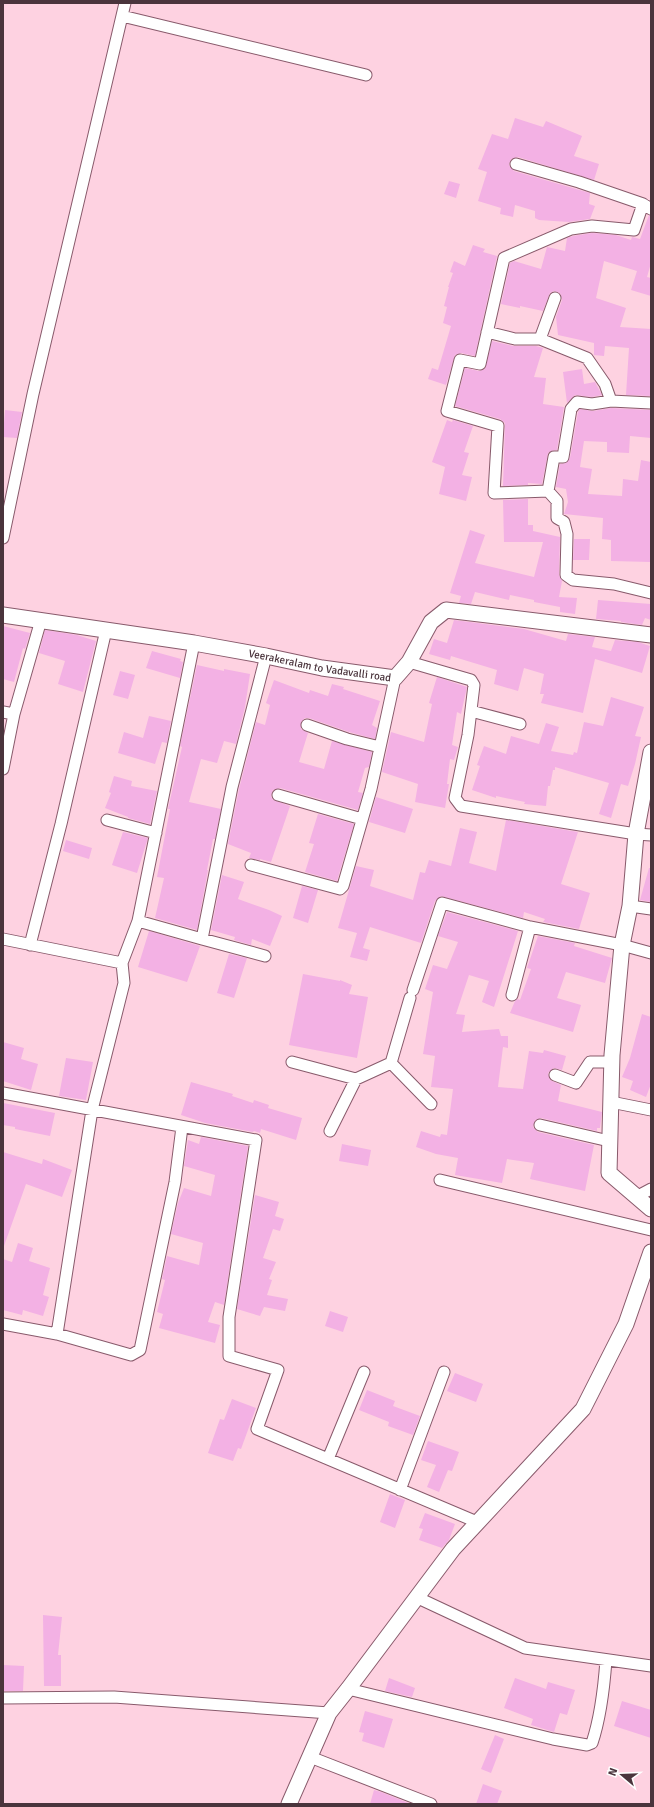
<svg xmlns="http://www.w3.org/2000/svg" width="654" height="1807" font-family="Signika,sans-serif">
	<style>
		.building { fill: #f3b1e4 }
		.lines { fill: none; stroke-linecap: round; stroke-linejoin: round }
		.street-casing { stroke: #885a6b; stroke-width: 13 }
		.secondary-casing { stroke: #885a6b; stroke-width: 17 }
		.street { stroke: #fff; stroke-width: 11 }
		.secondary { stroke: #fff; stroke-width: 15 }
		.labels { text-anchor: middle; stroke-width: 3; stroke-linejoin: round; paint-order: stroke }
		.street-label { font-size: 11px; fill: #4a343c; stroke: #fff }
	</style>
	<rect width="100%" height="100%" fill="#fed2e1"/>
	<path class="building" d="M515,118L543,127L546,121L582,136L574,156L599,164L594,180L518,157L511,159L509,165L514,171L590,193L589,204L595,206L590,219L569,222L539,220L535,218V211L515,205L513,217L500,214L501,208L478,201L487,172L478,169L492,134L508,139Z
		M449,181L460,184L456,198L444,194Z
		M649,215L651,216V263L647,277L651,278V296L631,290L637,271L604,261L596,298L626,308L620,327L651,329V396L626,395L629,348L605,346L604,356L594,355V343L558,335L556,317L562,300L560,293L554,291L550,293L543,311L520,306V308L501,304L510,263L514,261L541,269L547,247L565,251L567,238L573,236L592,233L616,235L631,240L632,237L640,239Z
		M473,245L485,249L483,252L497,256L475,356L461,353L455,355L446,385L428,379L432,368L438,370L451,326L443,323L447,307L444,306L449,287H448L453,273L450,272L454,261L465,266Z
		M492,341L513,346H536L543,348L534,377L546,378L543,404L564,407L557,450L551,451L548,453L542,484L528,483V485L503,486L505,423L500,419L455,406L465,368L479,371L485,369Z
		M582,369L584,384L595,382L602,395L592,397L575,395L567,403L563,372Z
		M611,408L651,410V438L630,436L629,453L607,452V442L584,441L580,467L592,469L588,494L622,496L623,479L638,481L641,460L651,462V562L611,561V540L602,539L603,518L564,514L568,502L566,489L556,487L560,464L566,463L570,458L578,412L580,409L593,411Z
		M5,410L22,412L17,438L3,437Z
		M447,420L452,422L453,420L473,426L464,452L469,453L462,475L472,477L466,501L439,494L445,467L432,462Z
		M528,499V525H533V531L560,537L559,575L562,581L559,597L577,598L575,614L560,612V607L534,602V600L510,595L509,600L475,592L471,604L459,603L461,596L450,593L470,530L485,535L475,563L534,577L543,542H504L503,500Z
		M574,539H590L589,560H573Z
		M598,600L651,604V620L645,618L642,625L621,622V621L596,619Z
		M454,620L524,629L566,641L568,634L595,637L592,647L611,651L615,640L638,642L650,646L642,673L595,659L583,713L541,703L544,694H540L544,674L524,668L518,691L494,684L497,670L451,656L450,660L429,654L434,639L447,643Z
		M3,626L30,633L25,649L23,648L14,682L3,679Z
		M45,630L77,635L96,641L83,692L58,684L65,661L39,653Z
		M152,651L181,659L180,661L183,662L180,678L146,668Z
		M197,665L224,671V669L250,674L245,707L236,744L224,741L217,763L201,759L189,802L221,809L215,839H213L207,870H208L197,930L155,918L164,878L157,877L170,809H168L182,747L180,746Z
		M120,671L135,675L128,699L113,695Z
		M437,677L467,687L461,714L457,712L452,745L458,747L454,760L450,759L447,784H449L445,808L415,802L418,784L382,772L391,732L424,742L432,704L429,703Z
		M274,680L309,693L310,690L328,696L332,684L344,687L343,689L380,701L372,725L377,728L375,739L349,732L309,718H305L301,722V729L308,733L299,762L324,769L332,741L372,752L369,767L365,768L358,792L363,793L358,810L280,788L273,790L271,796L273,800L290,806L271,862L260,859V860L249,858L251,853L228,844L239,789L256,722L265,725L270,705L266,703Z
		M611,697L644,707L635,736L641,737L635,764L628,786L621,784L611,818L599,814L609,783L555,767V770H553L550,786H548L546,806L524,804L525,802L496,796V798L472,790L480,766L477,765L484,746L506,754L511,736L539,744L546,723L559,727L551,751L573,755L574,752L577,753L584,722L603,726Z
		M149,716L171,721L167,743L162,742L155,764L118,753L124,732L143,738Z
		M114,776L132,781L131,786L157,791L150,824L128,818V817L105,808L111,793L109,792Z
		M376,797L413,809L405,833L369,822Z
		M318,814L354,824L337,881L305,872L314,844L309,843Z
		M506,820L578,832L561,884L590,893L579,929L543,922L545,919L524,912L523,918L441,896L435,901L421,943L370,927L363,948L370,950L367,961L350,957L357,933L338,928L356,866L374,870L370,886L413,900L420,872L425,873L429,860L451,866L460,828L477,832L469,863L496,871Z
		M123,832L148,838L137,873L112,865Z
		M66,840L92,848L89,859L63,851Z
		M649,868H651V902L640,900Z
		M222,875L244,882L238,899L269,910L282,916L270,946L252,939L251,945L234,940L235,937L211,930Z
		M302,886L318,890L308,923L293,918Z
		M447,912L518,931L494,1007L482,1002L489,981L469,975L456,1014L465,1015L462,1032L499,1029L501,1036H508V1048L503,1047L498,1087L523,1089L529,1051L543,1053L544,1050L566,1056L562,1070L554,1068L548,1073L550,1080L561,1085L558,1101L602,1112L600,1128H597V1131L541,1118L535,1120L533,1127L538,1132L594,1145L585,1191L530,1179L534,1163L507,1159L502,1183L455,1175L458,1158L436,1154L416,1147L421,1131L440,1137L441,1134L447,1135L453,1089L431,1087L435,1056L423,1054L433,992L425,989L433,965L447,969L458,942L438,936Z
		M149,931L200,946L187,982L138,967Z
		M538,936L575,943L574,946L612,958L605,983L566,972L557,998L581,1005L573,1032L510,1013L515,1001L518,999L520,1000L531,969L527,968Z
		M229,954L247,958L234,998L217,993Z
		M303,974L340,981V980L352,985L349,994L368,997L357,1058L289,1045Z
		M642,1014L651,1017V1084L646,1097L630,1090L633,1081L622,1077L630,1058Z
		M3,1042L24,1048L21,1059L38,1064L31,1090L3,1081Z
		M66,1058L93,1062L86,1100L59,1096Z
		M191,1082L233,1094L232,1096L253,1103L254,1100L269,1105L268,1108L302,1118L296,1140L261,1129L260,1133L254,1131L253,1132L205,1123L181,1115Z
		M3,1103L55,1113L50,1136L15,1129V1127L3,1125Z
		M201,1137L248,1146L224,1305L215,1302L208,1322L220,1325L215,1343L159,1328L163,1314L157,1312L165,1280L162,1279L167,1256L199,1265L203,1243L171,1234L178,1203L184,1188L211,1196L215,1175L184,1166L188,1140L199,1144Z
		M342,1144L371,1150L368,1166L339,1161Z
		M3,1152L42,1164L43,1159L72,1170L62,1197L26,1184L4,1246Z
		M255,1195L279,1202L275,1216L284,1219L280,1231L273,1229L263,1258L276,1262L269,1279L272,1280L267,1295L288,1299L285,1311L264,1307L260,1316L237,1309Z
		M18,1243L33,1248L29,1261L50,1268L43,1295L49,1297L43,1316L23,1310L22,1315L3,1310V1259L12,1262Z
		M330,1311L348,1317L343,1332L325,1326Z
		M455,1373L483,1384L476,1402L447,1391Z
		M367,1390L395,1401L393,1406L420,1416L413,1435L388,1426L389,1422L359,1410Z
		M232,1399L256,1408L241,1449L238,1448L233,1461L208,1453L220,1419L224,1420Z
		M428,1441L459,1452L452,1471L448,1470L439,1492L427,1487L436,1465L421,1460Z
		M390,1494L405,1500L395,1528L380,1522Z
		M425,1513L455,1524L449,1540L442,1548L419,1540L423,1529L419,1528Z
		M43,1615L62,1617L58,1655H61V1686H44Z
		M3,1665L24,1666L23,1691H3Z
		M389,1678L415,1688L412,1697L385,1691Z
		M515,1678L546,1689L548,1682L575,1690L567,1715L560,1713L554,1732L531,1725L533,1719L504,1708Z
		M622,1701L651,1710V1738L614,1726Z
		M365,1711L393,1719L384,1748L362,1741L364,1733L359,1732Z
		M495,1735L504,1739L491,1773L481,1769Z
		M483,1784L502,1791L497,1804H476Z
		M374,1790L381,1792L411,1804H370Z"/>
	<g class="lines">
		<g class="street-casing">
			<path id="street" d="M122,16L366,75
				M516,164L579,182L643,204
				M651,209L643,204L634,230L592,226L571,229L504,258L480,364L460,360L447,411L498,426L494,493L548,491L557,501V518L564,522L567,534L566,575L573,580L614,584L651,593
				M487,332L515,339H540L555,298
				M540,339L587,358L605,384L611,401
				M548,491L554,457H563L571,409L577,402L592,404L611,401L651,403
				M3,538L33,394L125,3
				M409,662L471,680L474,685L468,735L455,798L461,806L636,834L651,835
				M471,711L520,724
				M3,712L14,714
				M307,725L347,739L380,747
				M3,769L14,714L41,620
				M278,795L362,819
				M107,820L156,833
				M251,865L340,889L343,886L371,789L395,678
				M630,906L651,909
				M138,921L202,939
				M3,939L122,963
				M30,945L61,824L106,630
				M265,956L202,939L232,787L266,656
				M413,990L442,903L530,927L622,945L651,953
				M512,995L530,927
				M292,1062L356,1079L391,1063L410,998
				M391,1063L431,1104
				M555,1075L576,1083L590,1062H612
				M3,1093L256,1140L229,1317V1356L278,1370L257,1429L477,1522
				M611,1102L651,1110
				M540,1125L609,1141
				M330,1131L356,1079
				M440,1180L651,1230
				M636,1197L651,1189
				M3,1324L57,1334L131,1355L140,1350L175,1182L182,1127
				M57,1334L92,1110L124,983L122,963L138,921L194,643
				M328,1459L364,1372
				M400,1490L444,1372
				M416,1597L525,1648L651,1666
				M348,1689L553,1739L587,1745L592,1743C601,1716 604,1688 606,1660
				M3,1698L114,1697L329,1713
				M310,1757L431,1804"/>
		</g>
		<g class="secondary-casing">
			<g id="secondary">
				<path id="s1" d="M3,615L194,643L266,656L322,668L395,678L409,662L431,622L446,610L651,635"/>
				<path d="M651,752L636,834L630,906L622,945L612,1055L609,1173L651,1209"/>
				<path d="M289,1804L329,1713L348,1689L453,1549L583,1409L626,1324L651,1252"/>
			</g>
		</g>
		<use href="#street" class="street"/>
		<use href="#secondary" class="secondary"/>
	</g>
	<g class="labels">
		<g class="street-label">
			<text dy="4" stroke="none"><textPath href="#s1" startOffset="321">Veerakeralam to Vadavalli road</textPath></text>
		</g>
	</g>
	<rect width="654" height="1807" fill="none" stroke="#4a343c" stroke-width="8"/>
	<g transform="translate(622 1775) rotate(289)" stroke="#ffffff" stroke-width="3" paint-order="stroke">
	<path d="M0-3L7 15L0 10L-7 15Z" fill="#4a343c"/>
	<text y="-6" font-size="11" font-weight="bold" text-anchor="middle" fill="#4a343c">N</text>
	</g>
</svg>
